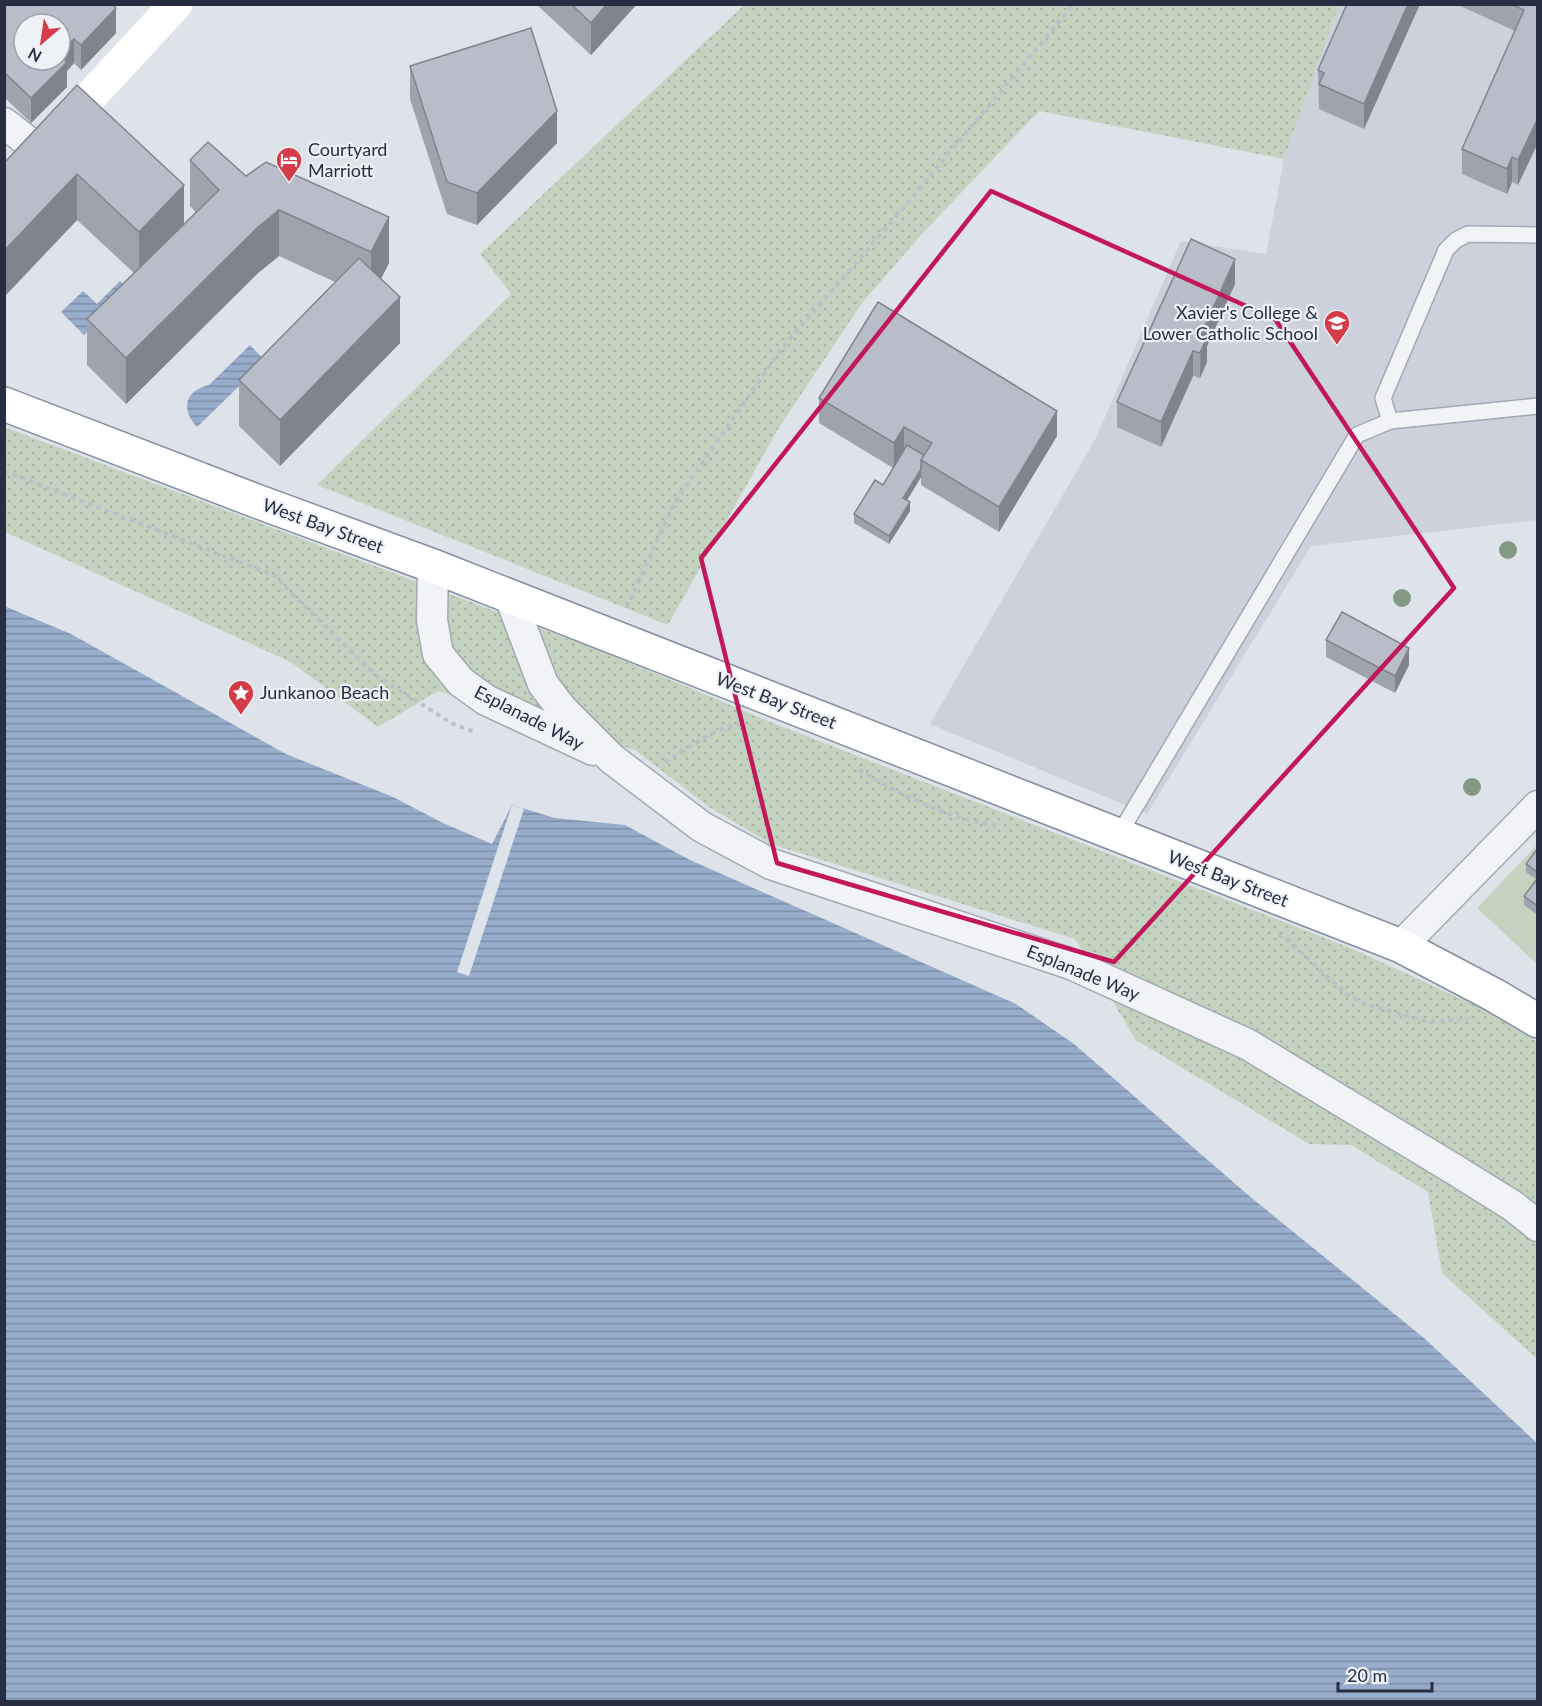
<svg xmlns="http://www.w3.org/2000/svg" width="1542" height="1706" font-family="Lato,sans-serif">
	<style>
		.built { fill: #ccd1db }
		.grass { fill: url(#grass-dots) }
		.park { fill: #c3d3bf }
		.water { fill: url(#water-rules) }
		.pier { fill: #dee2e9 }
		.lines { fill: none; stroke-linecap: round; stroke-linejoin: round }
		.service-casing { stroke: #a3a8b3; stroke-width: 18 }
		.minor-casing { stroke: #a3a8b3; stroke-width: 33 }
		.trunk-casing { stroke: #858ea0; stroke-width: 36 }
		.path { stroke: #bcc0c8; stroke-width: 4; stroke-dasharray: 4.5 4.5; stroke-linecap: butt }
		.service { stroke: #f1f3f7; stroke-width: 15 }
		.minor { stroke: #f1f3f7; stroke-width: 30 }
		.secondary { stroke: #fff; stroke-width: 33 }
		.trunk { stroke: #fff; stroke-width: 33 }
		.tree { fill: #839985 }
		.wall { fill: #9ea3ad }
		.shaded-wall { fill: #81848d }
		.building { fill: #b8bdc9; stroke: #81848d; stroke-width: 1.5 }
		.marked { fill: none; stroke: #c2185b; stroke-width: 4.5; stroke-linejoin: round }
		.labels { text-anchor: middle; stroke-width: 4.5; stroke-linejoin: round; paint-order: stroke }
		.poi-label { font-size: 18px; fill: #272e41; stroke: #eef1f6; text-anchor: start }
		.street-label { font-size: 18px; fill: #272e41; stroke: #eef1f6 }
	</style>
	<defs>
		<pattern id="grass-dots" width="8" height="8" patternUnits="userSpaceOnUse" patternTransform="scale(1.5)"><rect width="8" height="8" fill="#c3d3bf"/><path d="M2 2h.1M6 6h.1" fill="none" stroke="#a8b5a5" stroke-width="1.8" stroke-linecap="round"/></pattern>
		<pattern id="water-rules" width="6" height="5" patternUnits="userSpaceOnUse" patternTransform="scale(1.5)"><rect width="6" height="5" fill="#97adcb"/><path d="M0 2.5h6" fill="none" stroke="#7b8da6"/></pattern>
	</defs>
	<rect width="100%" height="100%" fill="#dee2e9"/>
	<path class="built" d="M1339,5H1537V520L1311,546L1147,814L930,724L1096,438L1181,241L1266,254L1284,159Z"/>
	<path class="grass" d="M744,5H1339L1284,159L1039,111L921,235L862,303L778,429L668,625L317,485L511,294L480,254Z
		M4,427L609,654L768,721L1353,949L1483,1009L1537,1042V1359L1442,1273L1428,1192L1351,1145L1309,1144L1136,1040L1075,939L771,844L709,807L635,750L438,691L378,727L291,662L5,532Z"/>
	<path class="park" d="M1537,845V964L1477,908Z"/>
	<path class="water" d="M120,281L129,290L84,335L61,312L83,291L97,304Z
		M250,345L265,361L197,427C181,410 184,391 209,385Z
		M4,606L71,634L286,754L393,797L443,823L492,844L512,805L555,818L625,825L690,860L1016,1004L1074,1044L1248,1195L1424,1338L1537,1443V1701H5Z"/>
	<path class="pier" d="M512,805L524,809L469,976L457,972Z"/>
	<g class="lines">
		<g class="service-casing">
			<path id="service" d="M1390,421L1383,398L1446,250L1456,240L1468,234L1538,235
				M1118,836L1357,435L1390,421L1538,406"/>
		</g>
		<g class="minor-casing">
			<path id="minor" d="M4,123L40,151
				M433,566L432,620L438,654L461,682L486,700L593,750
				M510,597L543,684L562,709L612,759L702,827L771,864L1071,964L1247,1044L1452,1168L1513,1206L1538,1226
				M1401,946L1538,806"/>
		</g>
		<g class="trunk-casing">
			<path id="trunk" d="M4,404L259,502L433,566L1401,946L1494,995L1538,1021"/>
		</g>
		<path class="path" d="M4,471L276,576L290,592L378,677L453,724L477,733
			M627,608L673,505L782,348L894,219L1074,4
			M665,762C686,750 720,723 744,725
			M859,770C898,793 954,823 999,825
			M1278,935L1289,941L1345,993L1364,1004L1430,1022L1468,1019"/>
		<use href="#service" class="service"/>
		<use href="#minor" class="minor"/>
		<path class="secondary" d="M4,190L176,4"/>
		<use href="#trunk" class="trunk"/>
	</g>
	<g class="tree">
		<circle cx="1508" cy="550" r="9"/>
		<circle cx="1402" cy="598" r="9"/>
		<circle cx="1472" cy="787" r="9"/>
	</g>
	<path class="wall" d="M4,4L116,33L81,70L74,63L67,71V87L31,123L4,97Z
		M536,4H637L591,55Z
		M1420,4L1364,129L1319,109L1318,70Z
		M1456,4H1538L1518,185L1512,182L1507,194L1462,174V149L1515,31Z
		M410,66L557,143L477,225L447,214L410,99Z
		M77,85L184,225L196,213L190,206V160L246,176L389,263L381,279L400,343L280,466L239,426V380L335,282L279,256L257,274L126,404L87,365V319L134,273L77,220L4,297V163Z
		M1235,284L1207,346V362L1200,378L1193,376L1161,447L1117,427V402Z
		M819,398L1057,436L999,532L921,485V477L907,500L910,511L889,544L854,523V514L883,485L893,468L819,423Z
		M1326,640L1409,665L1395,693L1326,657Z
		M1538,848V915L1524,905V896L1536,879L1526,872V864Z"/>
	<path class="shaded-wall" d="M607,4H637L591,55V23Z
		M1408,4H1420L1364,129V104Z
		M116,8V33L81,70V45Z
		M74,39V63L67,71V87L31,123V98L60,60V53Z
		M557,111V143L477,225V193Z
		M1538,118V143L1518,185V160Z
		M1512,157V182L1507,194V169Z
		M77,174V220L4,297V251Z
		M184,185V231L139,278V232Z
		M279,210V256L257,274L126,404V358L257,228Z
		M389,217V263L371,298V252Z
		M1235,259V284L1207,346V362L1200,378L1201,335Z
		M400,297V343L280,466V420Z
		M1193,351V376L1161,447V422Z
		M1057,411V436L999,532V507Z
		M904,427V452L894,468V443Z
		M921,469V477L903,507V498Z
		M910,502V511L889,544V536Z
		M1409,648V665L1395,693V676Z"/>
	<path class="building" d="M4,4H112L116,8L81,45L74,39L60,53V24H24V60H60V56L67,62L31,98L4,72Z
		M571,4H607L591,23Z
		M1347,4H1408L1364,104L1319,84L1324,73L1318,70Z
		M1511,4H1538V118L1518,160L1512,157L1507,169L1462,149L1524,10Z
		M531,28L557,111L477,193L447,182L410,66Z
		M77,85L184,185L139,232L77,174L4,251V163Z
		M208,142L246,176L266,162L389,217L371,252L279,210L257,228L126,358L87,319L219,190L190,160Z
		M1191,239L1235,259L1201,335L1207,337L1200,353L1193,351L1161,422L1117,402Z
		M359,258L400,297L280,420L239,380Z
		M878,302L1057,411L999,507L921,460L932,443L904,427L894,443L819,398Z
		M907,445L924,455L921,460V469L903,498L910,502L889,536L854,514L875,480L883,485Z
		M1342,612L1409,648L1395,676L1326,640Z
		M1538,848V872L1526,864Z
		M1538,878V906L1524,896Z"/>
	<path class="marked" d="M991,191L1275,319L1454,588L1114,962L777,863L701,558Z"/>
	<defs>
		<g id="hotel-pin" transform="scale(1.35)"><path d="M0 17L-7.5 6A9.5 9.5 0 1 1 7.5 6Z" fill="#d53c49" stroke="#eef1f6"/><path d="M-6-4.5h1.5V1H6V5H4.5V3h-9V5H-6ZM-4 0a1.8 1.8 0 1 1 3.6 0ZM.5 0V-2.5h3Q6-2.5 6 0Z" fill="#fff"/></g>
		<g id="school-pin" transform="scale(1.35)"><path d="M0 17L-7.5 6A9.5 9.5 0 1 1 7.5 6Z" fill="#d53c49" stroke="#eef1f6"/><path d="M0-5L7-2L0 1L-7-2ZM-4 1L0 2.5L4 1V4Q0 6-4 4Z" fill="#fff"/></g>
		<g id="sight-pin" transform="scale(1.35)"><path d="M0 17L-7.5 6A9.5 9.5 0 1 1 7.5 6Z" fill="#d53c49" stroke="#eef1f6"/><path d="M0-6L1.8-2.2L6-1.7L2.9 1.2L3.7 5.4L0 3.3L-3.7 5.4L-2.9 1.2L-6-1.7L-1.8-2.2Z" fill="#fff"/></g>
	</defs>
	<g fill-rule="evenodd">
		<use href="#hotel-pin" x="289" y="160"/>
		<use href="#school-pin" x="1337" y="323"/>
		<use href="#sight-pin" x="241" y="693"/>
	</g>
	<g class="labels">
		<g class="poi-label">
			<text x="308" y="156">Courtyard<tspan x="308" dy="21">Marriott</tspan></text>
			<text x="1318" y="319" text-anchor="end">Xavier's College &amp;<tspan x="1318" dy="21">Lower Catholic School</tspan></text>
			<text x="260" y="699">Junkanoo Beach</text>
		</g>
		<g class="street-label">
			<text transform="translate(323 526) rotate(20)" y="6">West Bay Street</text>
			<text transform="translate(776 701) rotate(21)" y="6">West Bay Street</text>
			<text transform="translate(529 718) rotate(27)" y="6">Esplanade Way</text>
			<text transform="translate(1228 879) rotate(21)" y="6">West Bay Street</text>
			<text transform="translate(1083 973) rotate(22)" y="6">Esplanade Way</text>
		</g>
	</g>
	<rect width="1542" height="1706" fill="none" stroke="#272e41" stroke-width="12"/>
	<g transform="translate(42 42) rotate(209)"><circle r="28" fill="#eef1f6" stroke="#9ea3ae" stroke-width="1.5"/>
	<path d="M0-4.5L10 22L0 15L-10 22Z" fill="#d53c49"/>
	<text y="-9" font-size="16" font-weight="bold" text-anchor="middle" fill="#272e41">N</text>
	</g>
	<path d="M1338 1682v9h94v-9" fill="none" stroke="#272e41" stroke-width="3"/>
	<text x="1347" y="1682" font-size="18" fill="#272e41" stroke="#eef1f6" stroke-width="4.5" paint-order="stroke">20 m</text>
</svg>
